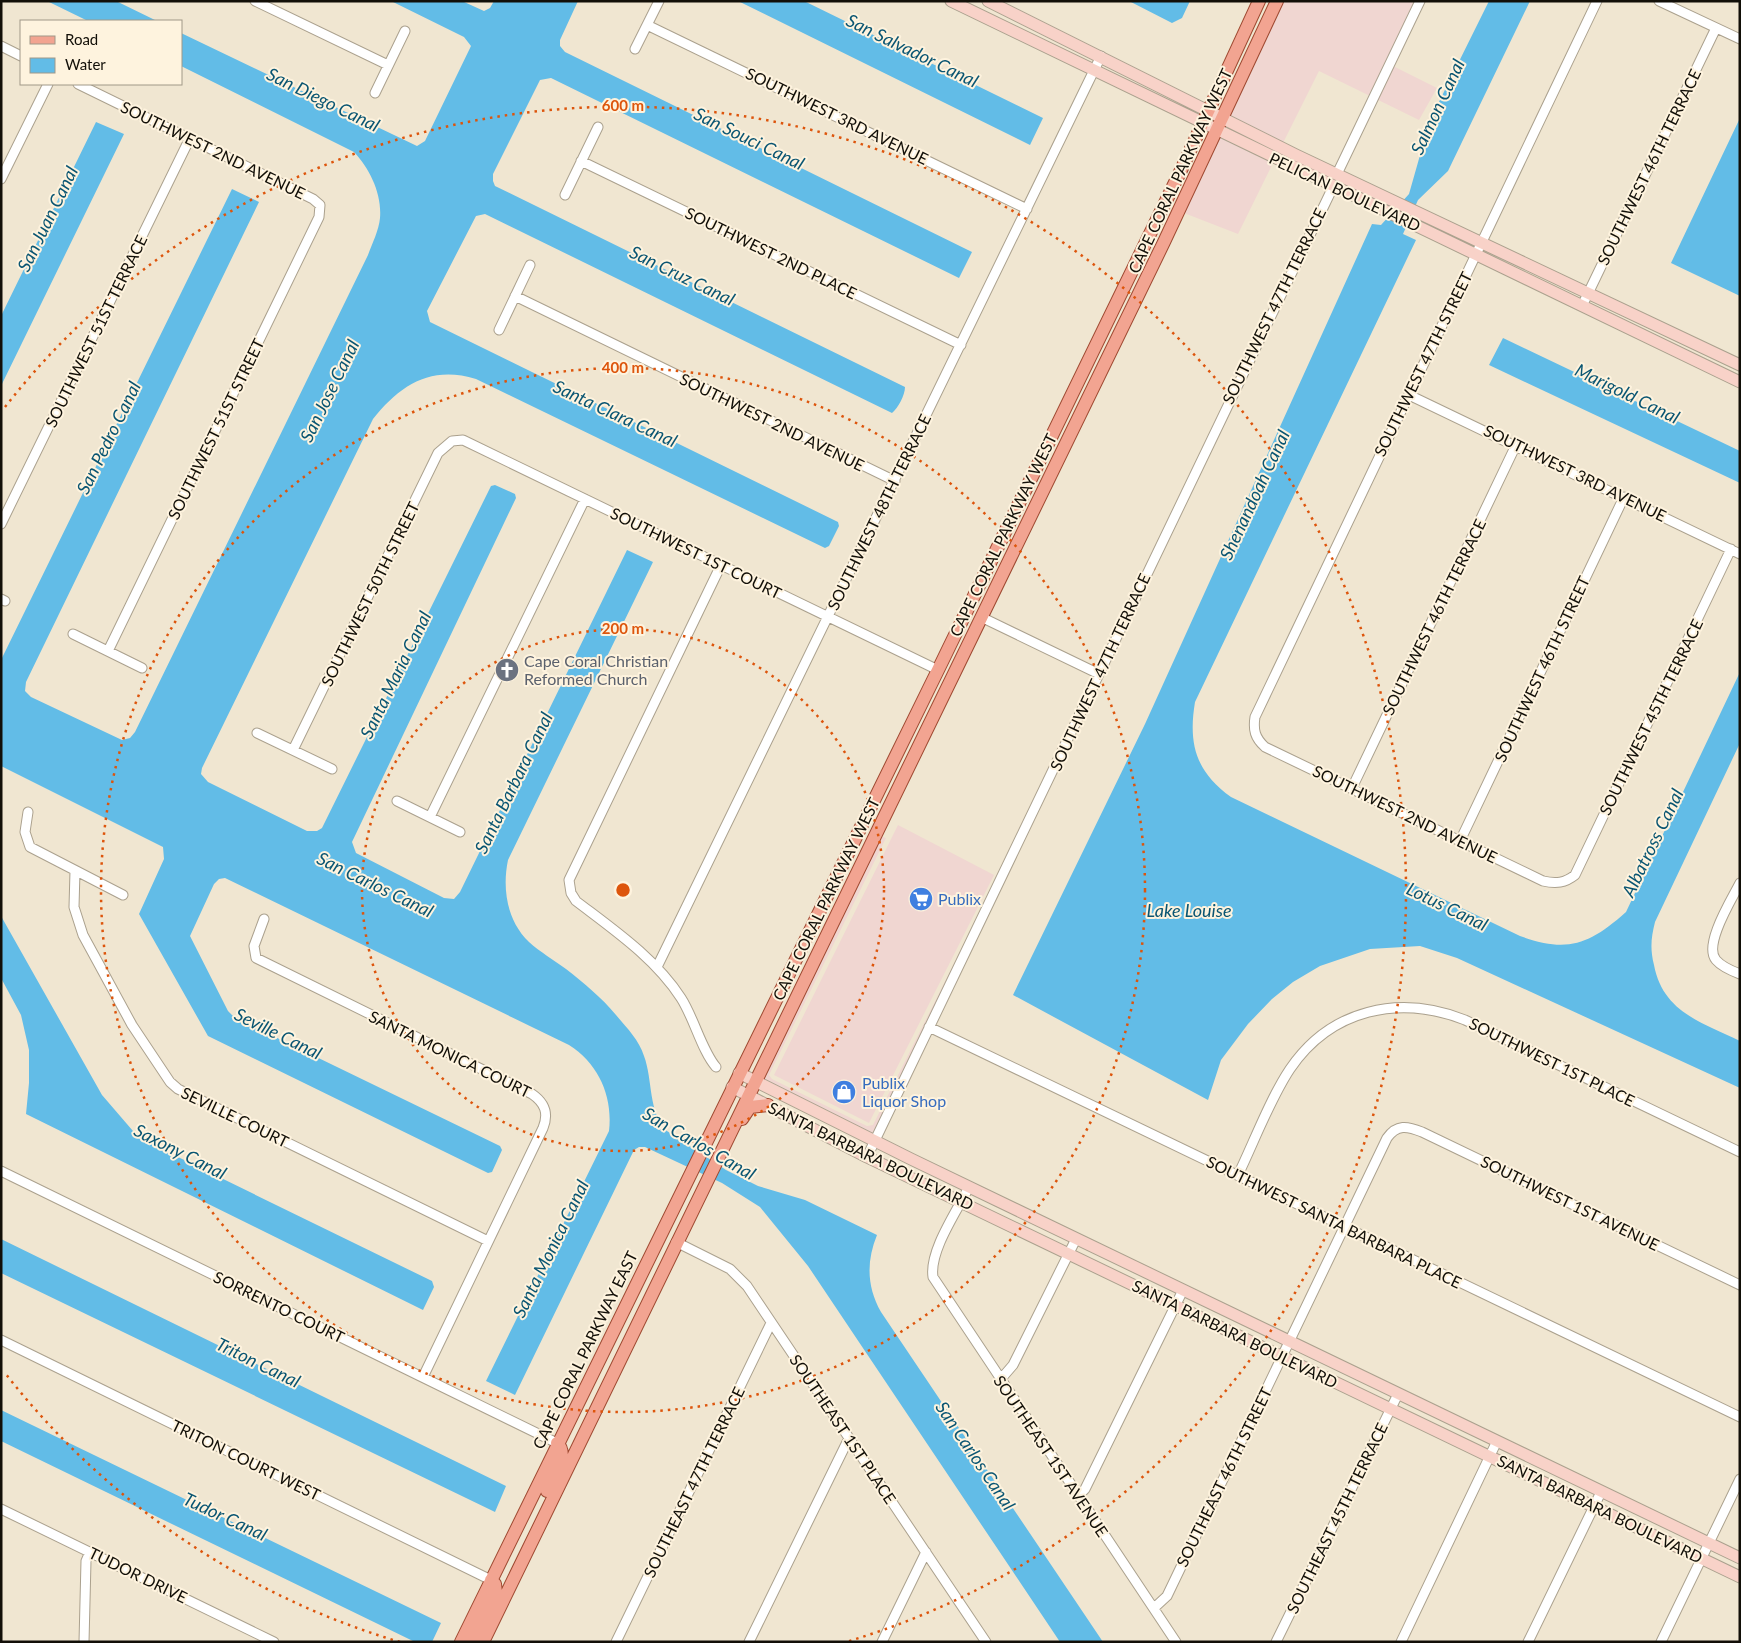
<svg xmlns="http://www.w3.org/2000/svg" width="1741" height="1643" font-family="Lato,sans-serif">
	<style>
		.commercial { fill: #f0d6d1 }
		.water { fill: #62bce7 }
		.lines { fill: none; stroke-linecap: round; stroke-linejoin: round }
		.street-casing { stroke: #aba18e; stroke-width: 11 }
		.secondary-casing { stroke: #aba18e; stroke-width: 13 }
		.primary-casing { stroke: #9e4931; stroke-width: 14 }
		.street { stroke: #fff; stroke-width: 9 }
		.secondary { stroke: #f8d2c8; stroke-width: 11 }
		.primary { stroke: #f2a491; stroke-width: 12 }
		.ring { fill: none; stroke: #dd550c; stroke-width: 2.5; stroke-dasharray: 2.5 5 }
		.labels { text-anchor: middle; stroke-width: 4; stroke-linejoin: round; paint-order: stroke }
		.street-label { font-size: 16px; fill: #120f08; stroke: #fef3de }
		.worship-label { font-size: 16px; fill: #5b616d; stroke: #fef3de; text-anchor: start }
		.shop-label { font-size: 16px; fill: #366cbe; stroke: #fef3de; text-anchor: start }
		.water-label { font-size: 18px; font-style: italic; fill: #0a5572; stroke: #fef3de }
		.centre { fill: #dd550c; stroke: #fef3de; stroke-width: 2.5 }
		.ring-label { font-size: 15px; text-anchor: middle; font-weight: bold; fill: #dd550c; stroke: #fef3de; stroke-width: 4; stroke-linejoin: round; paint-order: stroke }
	</style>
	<rect width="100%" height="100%" fill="#f0e6d1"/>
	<path class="commercial" d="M1283,1H1414L1387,63L1437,88L1419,120L1319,71L1283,143L1230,116Z
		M1219,137L1273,163L1238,234L1184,213Z
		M898,825L994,875L869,1123L774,1075Z
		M880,836L886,838L769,1075L772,1079L867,1126L873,1125L993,886L878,1137L761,1079Z"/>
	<path class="water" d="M47,1H116L157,21H88Z
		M391,1H462L484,11L490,8L494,1H578L560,40V46L565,52L972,252L959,278L551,78L540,80L493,174V181L495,186L905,387C905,395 898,408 892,413L485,214L476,216L427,311L430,322L838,522L839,526L829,546L825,548L476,379C431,365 400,385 373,419L202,768L201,774L208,782L307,831H317L322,828L491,486L495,485L515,494L516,498L352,842L356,853L444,898L454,899L460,892L627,550L653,562L508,860C502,889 507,921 529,942C540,952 554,960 566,969C584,983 602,998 616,1015C627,1028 639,1040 644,1056C653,1080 648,1113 667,1131L726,1170L758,1186L805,1200L877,1235C866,1262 867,1287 881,1312L1103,1642H1060L808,1266L760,1207L722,1183L645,1147H639L634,1150L515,1395L486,1381L609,1131C613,1097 599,1064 569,1045L225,878L219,879L214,884L190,936L228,1011L234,1017L500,1146L502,1150L492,1172L488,1173L208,1036L139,914L164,859L163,847L1,766V660L232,189L259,202L26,682L25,691L31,697L122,740L130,738L135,732L368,255C372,244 379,230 380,218C382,194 370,169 354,152L181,66V33L417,146L425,141L471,46L464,37Z
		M738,1H804L1043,118L1030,145Z
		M1129,1H1190L1182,18L1172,23Z
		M1489,1H1530L1448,171L1418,200L1403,234L1416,240L1195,702C1188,744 1196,772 1231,797L1520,936C1567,953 1589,945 1626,912L1740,672V743L1655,922C1651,938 1650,949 1654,965C1663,1012 1701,1022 1740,1041V1088L1457,958L1420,946L1370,949L1320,966L1293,982L1272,999L1248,1024L1221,1060L1208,1100L1013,995L1145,724L1372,224L1381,225L1409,194L1430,120Z
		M1740,118V296L1671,263Z
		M96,122L124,134L1,386V316Z
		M1503,338L1740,451V483L1489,365Z
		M1,916L102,1095L139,1138L432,1281L434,1287L423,1310L26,1114L29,1083V1050L21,1015L1,978Z
		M1,1239L506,1486L495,1512L1,1273Z
		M1,1410L441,1623L432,1642H415L1,1441Z"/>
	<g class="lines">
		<g class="street-casing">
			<path id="street" d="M255,1L388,65
				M1597,1L1255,717C1253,730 1255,738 1265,747L1543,881C1556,884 1565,883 1575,875L1731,549
				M1659,1L1740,39
				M647,25L1027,209
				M1,46L21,56
				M635,49L659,1
				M78,84L313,199L320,205L319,217L108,651
				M375,93L405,31
				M581,161L961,345
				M1337,174L1420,1
				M1,179L48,84
				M565,195L598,127
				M515,296L895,481
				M1582,306L1716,28
				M499,330L530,265
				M1409,395L1740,554
				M1,524L190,138
				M1,599L5,601
				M981,617L1099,674
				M73,634L142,668
				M257,733L332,769
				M293,750L438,453L452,441L463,440L938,670
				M1352,788L1516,445
				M397,801L460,832
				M28,812L25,832L30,847L123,895
				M430,817L585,499
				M1460,841L1624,497
				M75,871L74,907L83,935L132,1025L170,1082L178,1089L488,1241
				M1740,883C1732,899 1703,945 1716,960C1722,967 1732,971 1740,974
				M264,919L254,946L256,958L532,1094C545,1103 549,1113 543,1128L423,1377
				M657,967L1101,56
				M929,1027L1740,1417
				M716,1067C702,1051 694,1018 681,998C655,958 614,930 576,901L571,893L569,880L721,565
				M867,1157L1333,187
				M1,1171L557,1443
				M1238,1175C1254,1142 1270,1099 1290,1069C1331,1009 1399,994 1465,1020L1740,1152
				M969,1187C957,1211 929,1251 933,1277L1176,1642
				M676,1242L730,1269L747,1286L986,1642
				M1,1340L491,1580
				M1000,1380L1013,1365L1076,1239
				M1078,1496L1085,1489L1183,1290
				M1,1509L274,1642
				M1154,1608L1167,1596L1387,1138C1397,1124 1407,1126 1422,1132L1740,1285
				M84,1642L86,1561L90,1552
				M616,1642L771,1323
				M749,1642L849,1438
				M882,1642L926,1552
				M1276,1642L1398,1394
				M1401,1642L1497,1441
				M1528,1642L1601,1492
				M1661,1642L1740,1479"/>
		</g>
		<g class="secondary-casing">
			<path id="secondary" d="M951,1L1740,382
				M988,1L1296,155L1740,365
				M739,1073L911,1159L1740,1558
				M732,1087L867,1157L1740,1577"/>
		</g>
		<g class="primary-casing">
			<path id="primary" d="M742,1119L750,1107L768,1105
				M547,1491C553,1479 570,1455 557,1443
				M461,1642L938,670L1182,168L1259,1
				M472,1642L496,1593L495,1584L491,1580
				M483,1642L1164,242L1277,1"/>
		</g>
		<use href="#street" class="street"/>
		<use href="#secondary" class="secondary"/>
		<use href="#primary" class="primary"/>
	</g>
	<g class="ring">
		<circle cx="623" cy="890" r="261"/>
		<circle cx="623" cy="890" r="522"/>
		<path d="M400 1642A784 784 0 0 1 5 1373M5 407A784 784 0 1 1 846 1642"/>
	</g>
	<defs>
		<g id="church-disc" transform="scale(1.25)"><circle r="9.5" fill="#6b7280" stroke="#fef3de"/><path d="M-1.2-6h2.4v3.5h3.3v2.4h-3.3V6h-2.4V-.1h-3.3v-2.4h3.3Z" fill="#fff"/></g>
		<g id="supermarket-disc" transform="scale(1.25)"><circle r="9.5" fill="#3f7fe0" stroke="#fef3de"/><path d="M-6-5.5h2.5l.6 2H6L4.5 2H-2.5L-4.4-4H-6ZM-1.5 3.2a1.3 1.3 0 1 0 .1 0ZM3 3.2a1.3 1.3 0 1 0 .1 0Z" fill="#fff"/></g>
		<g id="shop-disc" transform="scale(1.25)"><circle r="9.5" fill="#3f7fe0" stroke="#fef3de"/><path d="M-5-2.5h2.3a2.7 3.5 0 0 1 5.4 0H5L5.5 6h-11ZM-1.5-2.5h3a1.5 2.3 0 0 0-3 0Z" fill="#fff"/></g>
	</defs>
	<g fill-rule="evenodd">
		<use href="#church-disc" x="507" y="670"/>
		<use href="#supermarket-disc" x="921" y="899"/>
		<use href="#shop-disc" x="844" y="1092"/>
	</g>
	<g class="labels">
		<g class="street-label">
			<text transform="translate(837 116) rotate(26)" y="6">SOUTHWEST 3RD AVENUE</text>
			<text transform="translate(213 150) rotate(26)" y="6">SOUTHWEST 2ND AVENUE</text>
			<text transform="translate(1649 167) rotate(-64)" y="6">SOUTHWEST 46TH TERRACE</text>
			<text transform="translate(1180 171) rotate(-65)" y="6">CAPE CORAL PARKWAY WEST</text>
			<text transform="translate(1345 192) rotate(25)" y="6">PELICAN BOULEVARD</text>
			<text transform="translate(771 253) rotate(26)" y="6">SOUTHWEST 2ND PLACE</text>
			<text transform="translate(1274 306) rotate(-64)" y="6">SOUTHWEST 47TH TERRACE</text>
			<text transform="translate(96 331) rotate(-64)" y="6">SOUTHWEST 51ST TERRACE</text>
			<text transform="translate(1423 364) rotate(-64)" y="6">SOUTHWEST 47TH STREET</text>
			<text transform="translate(772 422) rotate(26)" y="6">SOUTHWEST 2ND AVENUE</text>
			<text transform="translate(216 429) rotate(-64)" y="6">SOUTHWEST 51ST STREET</text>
			<text transform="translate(1575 473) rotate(26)" y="6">SOUTHWEST 3RD AVENUE</text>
			<text transform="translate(879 512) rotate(-64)" y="6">SOUTHWEST 48TH TERRACE</text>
			<text transform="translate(1003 535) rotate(-64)" y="6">CAPE CORAL PARKWAY WEST</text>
			<text transform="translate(696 553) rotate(26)" y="6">SOUTHWEST 1ST COURT</text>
			<text transform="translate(370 594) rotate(-64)" y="6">SOUTHWEST 50TH STREET</text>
			<text transform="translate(1434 617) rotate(-64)" y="6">SOUTHWEST 46TH TERRACE</text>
			<text transform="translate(1542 669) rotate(-65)" y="6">SOUTHWEST 46TH STREET</text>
			<text transform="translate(1100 672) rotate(-65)" y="6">SOUTHWEST 47TH TERRACE</text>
			<text transform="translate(1651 717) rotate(-64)" y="6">SOUTHWEST 45TH TERRACE</text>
			<text transform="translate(1405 814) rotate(26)" y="6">SOUTHWEST 2ND AVENUE</text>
			<text transform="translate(826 899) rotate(-64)" y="6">CAPE CORAL PARKWAY WEST</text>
			<text transform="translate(450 1054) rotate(26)" y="6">SANTA MONICA COURT</text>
			<text transform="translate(1552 1062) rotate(26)" y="6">SOUTHWEST 1ST PLACE</text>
			<text transform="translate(235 1117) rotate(26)" y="6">SEVILLE COURT</text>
			<text transform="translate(871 1156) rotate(26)" y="6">SANTA BARBARA BOULEVARD</text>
			<text transform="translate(1570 1203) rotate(26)" y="6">SOUTHWEST 1ST AVENUE</text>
			<text transform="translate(1334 1222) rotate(26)" y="6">SOUTHWEST SANTA BARBARA PLACE</text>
			<text transform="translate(279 1307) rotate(26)" y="6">SORRENTO COURT</text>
			<text transform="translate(1235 1334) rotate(26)" y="6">SANTA BARBARA BOULEVARD</text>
			<text transform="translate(585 1350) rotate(-64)" y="6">CAPE CORAL PARKWAY EAST</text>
			<text transform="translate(843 1429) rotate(56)" y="6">SOUTHEAST 1ST PLACE</text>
			<text transform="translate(1051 1456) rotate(56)" y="6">SOUTHEAST 1ST AVENUE</text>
			<text transform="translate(246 1460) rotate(26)" y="6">TRITON COURT WEST</text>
			<text transform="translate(1224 1477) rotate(-64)" y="6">SOUTHEAST 46TH STREET</text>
			<text transform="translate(694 1482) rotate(-64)" y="6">SOUTHEAST 47TH TERRACE</text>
			<text transform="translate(1600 1509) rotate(26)" y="6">SANTA BARBARA BOULEVARD</text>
			<text transform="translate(1337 1518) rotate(-64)" y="6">SOUTHEAST 45TH TERRACE</text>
			<text transform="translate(138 1575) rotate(26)" y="6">TUDOR DRIVE</text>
		</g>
		<g class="worship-label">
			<text x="524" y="667">Cape Coral Christian<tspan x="524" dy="18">Reformed Church</tspan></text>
		</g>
		<g class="shop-label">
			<text x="938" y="905">Publix</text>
			<text x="862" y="1089">Publix<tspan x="862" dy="18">Liquor Shop</tspan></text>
		</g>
		<g class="water-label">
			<text transform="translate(912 51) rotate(26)" y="6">San Salvador Canal</text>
			<text transform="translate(323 100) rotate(26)" y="6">San Diego Canal</text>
			<text transform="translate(1438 107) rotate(-65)" y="6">Salmon Canal</text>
			<text transform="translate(749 139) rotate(26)" y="6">San Souci Canal</text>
			<text transform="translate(48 219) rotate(-64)" y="6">San Juan Canal</text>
			<text transform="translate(682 276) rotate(26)" y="6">San Cruz Canal</text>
			<text transform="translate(330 391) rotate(-64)" y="6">San Jose Canal</text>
			<text transform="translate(1627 394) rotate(26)" y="6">Marigold Canal</text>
			<text transform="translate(615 414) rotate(25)" y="6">Santa Clara Canal</text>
			<text transform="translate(109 438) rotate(-64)" y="6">San Pedro Canal</text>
			<text transform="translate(1255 495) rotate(-65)" y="6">Shenandoah Canal</text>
			<text transform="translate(396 675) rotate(-64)" y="6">Santa Maria Canal</text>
			<text transform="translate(514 783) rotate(-64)" y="6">Santa Barbara Canal</text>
			<text transform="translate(1653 843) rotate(-64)" y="6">Albatross Canal</text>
			<text transform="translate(375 885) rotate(26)" y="6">San Carlos Canal</text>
			<text transform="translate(1447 907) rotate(26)" y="6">Lotus Canal</text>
			<text x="1189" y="917">Lake Louise</text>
			<text transform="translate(278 1034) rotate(26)" y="6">Seville Canal</text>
			<text transform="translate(699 1144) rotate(30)" y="6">San Carlos Canal</text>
			<text transform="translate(180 1152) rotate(27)" y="6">Saxony Canal</text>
			<text transform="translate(551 1249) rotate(-64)" y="6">Santa Monica Canal</text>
			<text transform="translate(258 1363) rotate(26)" y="6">Triton Canal</text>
			<text transform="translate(975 1456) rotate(56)" y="6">San Carlos Canal</text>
			<text transform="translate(225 1517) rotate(25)" y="6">Tudor Canal</text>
		</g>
	</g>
	<circle cx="623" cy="890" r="8" class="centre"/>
	<g class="ring-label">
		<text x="623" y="111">600 m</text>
		<text x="623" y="373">400 m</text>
		<text x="623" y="634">200 m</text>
	</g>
	<rect width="1741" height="1643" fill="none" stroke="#120f08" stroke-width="5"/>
	<rect x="20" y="20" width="162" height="65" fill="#fef3de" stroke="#a09888"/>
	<rect x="30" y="36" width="25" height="8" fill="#f2a491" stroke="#a09888"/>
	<text x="65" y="45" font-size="15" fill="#120f08">Road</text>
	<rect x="30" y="58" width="25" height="15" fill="#62bce7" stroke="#a09888"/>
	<text x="65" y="70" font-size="15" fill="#120f08">Water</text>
</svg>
